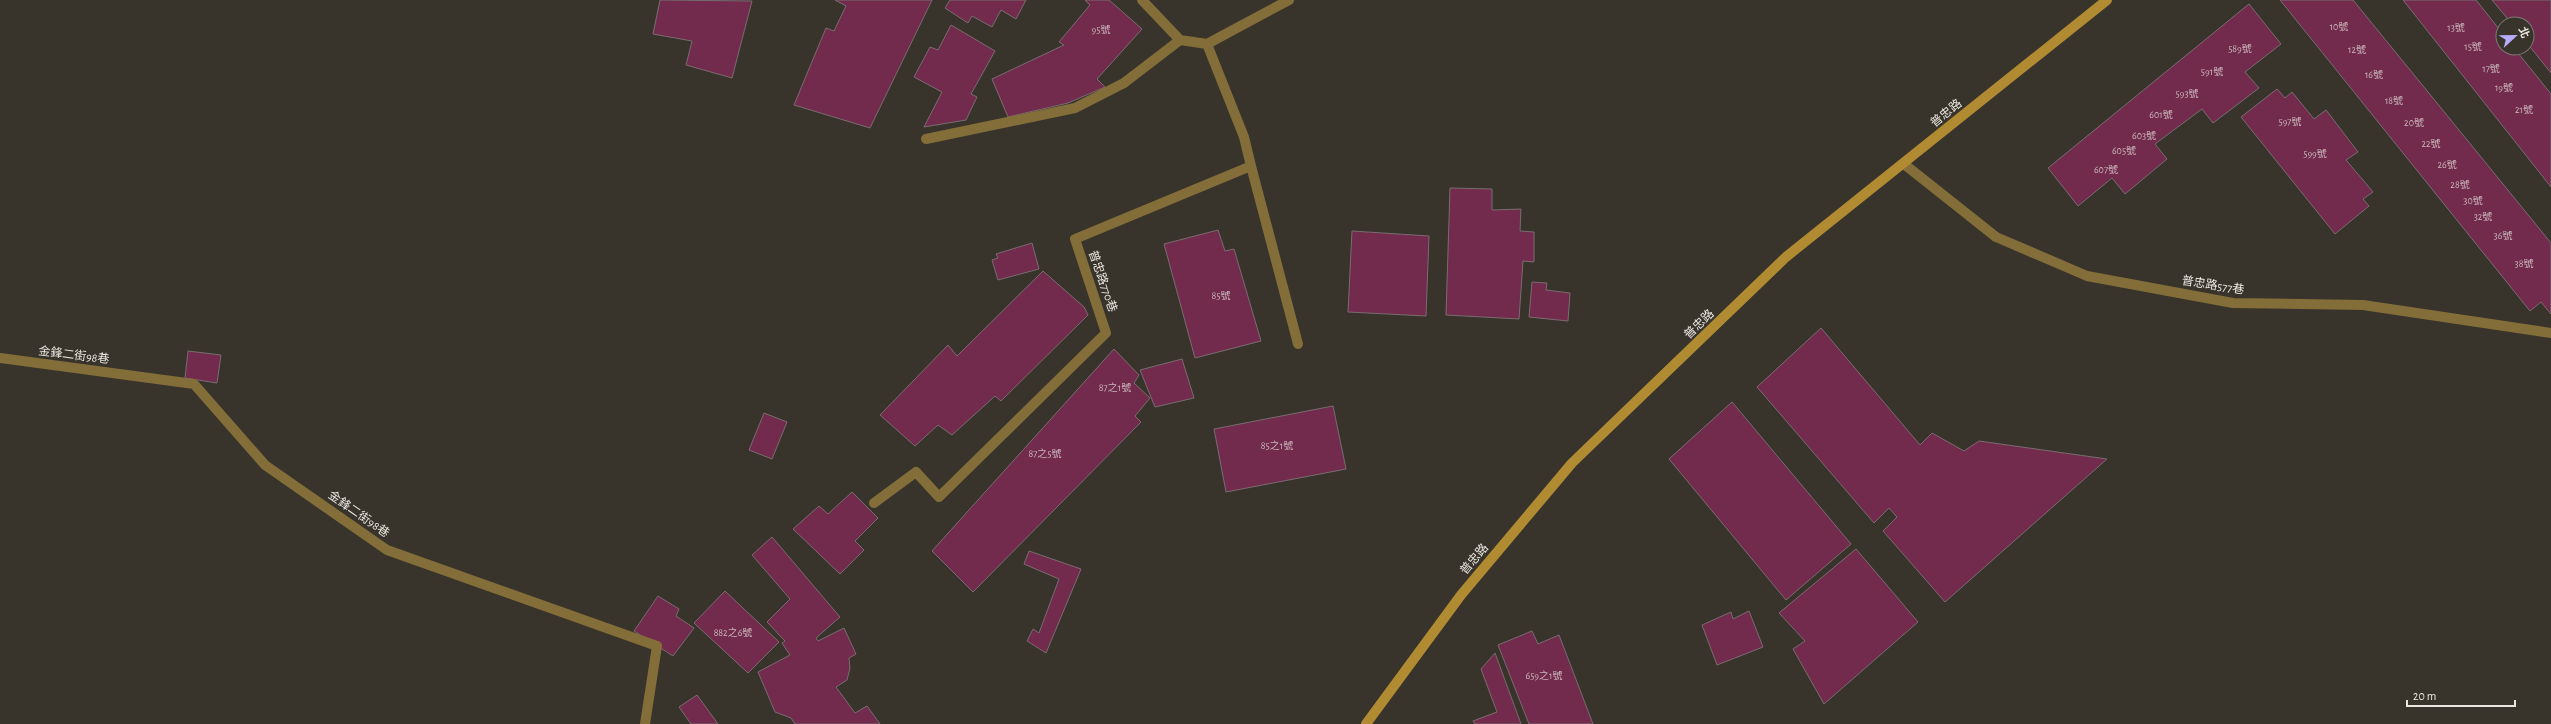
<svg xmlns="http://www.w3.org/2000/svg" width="2551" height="724" font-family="'Alegreya Sans','Noto Sans TC',sans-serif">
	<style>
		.building { fill: #722b4c; stroke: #796c71 }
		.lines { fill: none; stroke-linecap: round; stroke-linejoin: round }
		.lane { stroke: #836d39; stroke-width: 10 }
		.secondary { stroke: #b08b32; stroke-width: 10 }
		.labels { text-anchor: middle; stroke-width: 3; stroke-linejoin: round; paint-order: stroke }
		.number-label { font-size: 10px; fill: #cab6ba }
		.street-label { font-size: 12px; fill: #e8e5df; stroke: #38342b }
	</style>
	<rect width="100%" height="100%" fill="#38342b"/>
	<path class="building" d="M660,0L752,1L732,78L686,65L692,41L653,34Z
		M835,0H932L870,128L794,105L826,28L834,31L846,6Z
		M950,0H1026L1016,19L1001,10L992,27L972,16L968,23L945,8Z
		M1085,0H1109L1142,29L1097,79L1105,87L1068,103L1008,117L992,79L1064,45L1059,42L1090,5Z
		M2280,0H2353L2551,243V314L2541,302L2530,311Z
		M2403,0H2476L2503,34V48H2514L2551,94V187Z
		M2492,0H2551V73L2527,43V24H2512Z
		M2249,4L2281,44L2245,72L2259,88L2213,123L2202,109L2155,144L2167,159L2125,194L2112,178L2078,206L2048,168Z
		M951,25L995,51L971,94L977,97L966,120L924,127L942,92L914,77L930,47L938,50Z
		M2277,89L2285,98L2292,92L2314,119L2326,110L2358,152L2346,160L2373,192L2363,199L2369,206L2335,234L2241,117Z
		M1450,188L1492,189V210L1521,209L1520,231L1534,232V262L1523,261L1519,319L1446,315Z
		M1218,230L1225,251L1234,249L1261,341L1195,358L1164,244Z
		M1352,231L1429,236L1426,316L1348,312Z
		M1032,243L1039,269L998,280L992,260L998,258L996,254Z
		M1043,271L1084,307L1088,315L1001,401L995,396L952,435L938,425L915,446L880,415L948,345L957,356Z
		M1532,282L1547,283L1546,290L1570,293L1568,321L1529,317Z
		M1821,328L1920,445L1932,433L1964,451L1979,441L2107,459L1945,602L1883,531L1897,517L1889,508L1874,523L1757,387Z
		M1114,349L1139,375L1134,383L1150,398L1135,416L1141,422L973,592L932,551Z
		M188,351L221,355L217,383L185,378Z
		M1182,359L1194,398L1155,407L1140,370Z
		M1732,402L1851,544L1786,600L1669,459Z
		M1333,406L1346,469L1226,492L1214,429Z
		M764,413L787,422L772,459L749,450Z
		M852,492L878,518L855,541L864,550L840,574L793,529L819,506L828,514Z
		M772,537L840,617L816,638L818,641L844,628L856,654L849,658L850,668L847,680L836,687L855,713L867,706L880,724H795L791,718L775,712L758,672L790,655L782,643L785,641L767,622L790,599L752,555Z
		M1856,549L1918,622L1824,704L1793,649L1805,641L1779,613Z
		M1029,551L1081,569L1046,653L1027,641L1033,629L1039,633L1059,579L1024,564Z
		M725,591L779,642L748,673L694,623Z
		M658,596L679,609L676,616L694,628L673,656L634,631Z
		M1749,611L1763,647L1717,665L1702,625L1731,612L1733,619Z
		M1532,631L1538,644L1559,635L1593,724H1529L1498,645Z
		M1495,653L1521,724H1475L1473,721L1497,712L1481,669Z
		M697,695L718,724H691L679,707Z"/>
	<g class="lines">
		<path class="lane" d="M1142,0L1180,40L1207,44
			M926,139L1075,108L1124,83L1180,40
			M1904,164L1996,237L2087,276L2233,303L2363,305L2551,333
			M1251,166L1298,344
			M0,358L194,384L265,465L387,550L657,646L645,724
			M874,503L916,472L939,497L1106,333L1075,239L1251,166L1244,137L1207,44L1289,0"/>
		<path class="secondary" d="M1366,724L1461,595L1572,463L1786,257L2107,0"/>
	</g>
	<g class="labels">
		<g class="number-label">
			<text x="2339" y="30">10號</text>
			<text x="2456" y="31">13號</text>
			<text x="1101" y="33">95號</text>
			<text x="2473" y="50">15號</text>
			<text x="2240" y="52">589號</text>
			<text x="2357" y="53">12號</text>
			<text x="2491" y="72">17號</text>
			<text x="2212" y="75">591號</text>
			<text x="2374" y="78">16號</text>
			<text x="2504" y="91">19號</text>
			<text x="2187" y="97">593號</text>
			<text x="2394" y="104">18號</text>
			<text x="2524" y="113">21號</text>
			<text x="2161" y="118">601號</text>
			<text x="2290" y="125">597號</text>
			<text x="2414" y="126">20號</text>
			<text x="2144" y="139">603號</text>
			<text x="2431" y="147">22號</text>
			<text x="2124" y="154">605號</text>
			<text x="2315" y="157">599號</text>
			<text x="2447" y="168">26號</text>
			<text x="2106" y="173">607號</text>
			<text x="2460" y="188">28號</text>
			<text x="2473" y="204">30號</text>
			<text x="2483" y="220">32號</text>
			<text x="2503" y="239">36號</text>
			<text x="2524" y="267">38號</text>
			<text x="1221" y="299">85號</text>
			<text x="1115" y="391">87之1號</text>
			<text x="1277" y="449">85之1號</text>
			<text x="1045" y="457">87之5號</text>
			<text x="733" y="636">882之6號</text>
			<text x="1544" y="679">659之1號</text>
		</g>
		<g class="street-label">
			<text transform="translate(1946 113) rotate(-39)" y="4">普忠路</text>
			<text transform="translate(1103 281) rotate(71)" y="4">普忠路770巷</text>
			<text transform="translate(2213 285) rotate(9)" y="4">普忠路577巷</text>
			<text transform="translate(1699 324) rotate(-44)" y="4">普忠路</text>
			<text transform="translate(74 355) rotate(7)" y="4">金鋒二街98巷</text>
			<text transform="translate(359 514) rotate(35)" y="4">金鋒二街98巷</text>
			<text transform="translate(1474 559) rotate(-50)" y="4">普忠路</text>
		</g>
	</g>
	<g transform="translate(2515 36) rotate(68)"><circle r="19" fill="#38342b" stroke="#7e7b73"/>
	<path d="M0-3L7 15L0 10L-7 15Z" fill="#b6acf8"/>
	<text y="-6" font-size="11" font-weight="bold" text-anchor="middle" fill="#e8e5df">北</text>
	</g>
	<path d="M2407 700v6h108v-6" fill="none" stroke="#e8e5df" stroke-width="2"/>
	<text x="2413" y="700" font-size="12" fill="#e8e5df" stroke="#38342b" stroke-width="3" paint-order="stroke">20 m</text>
</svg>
